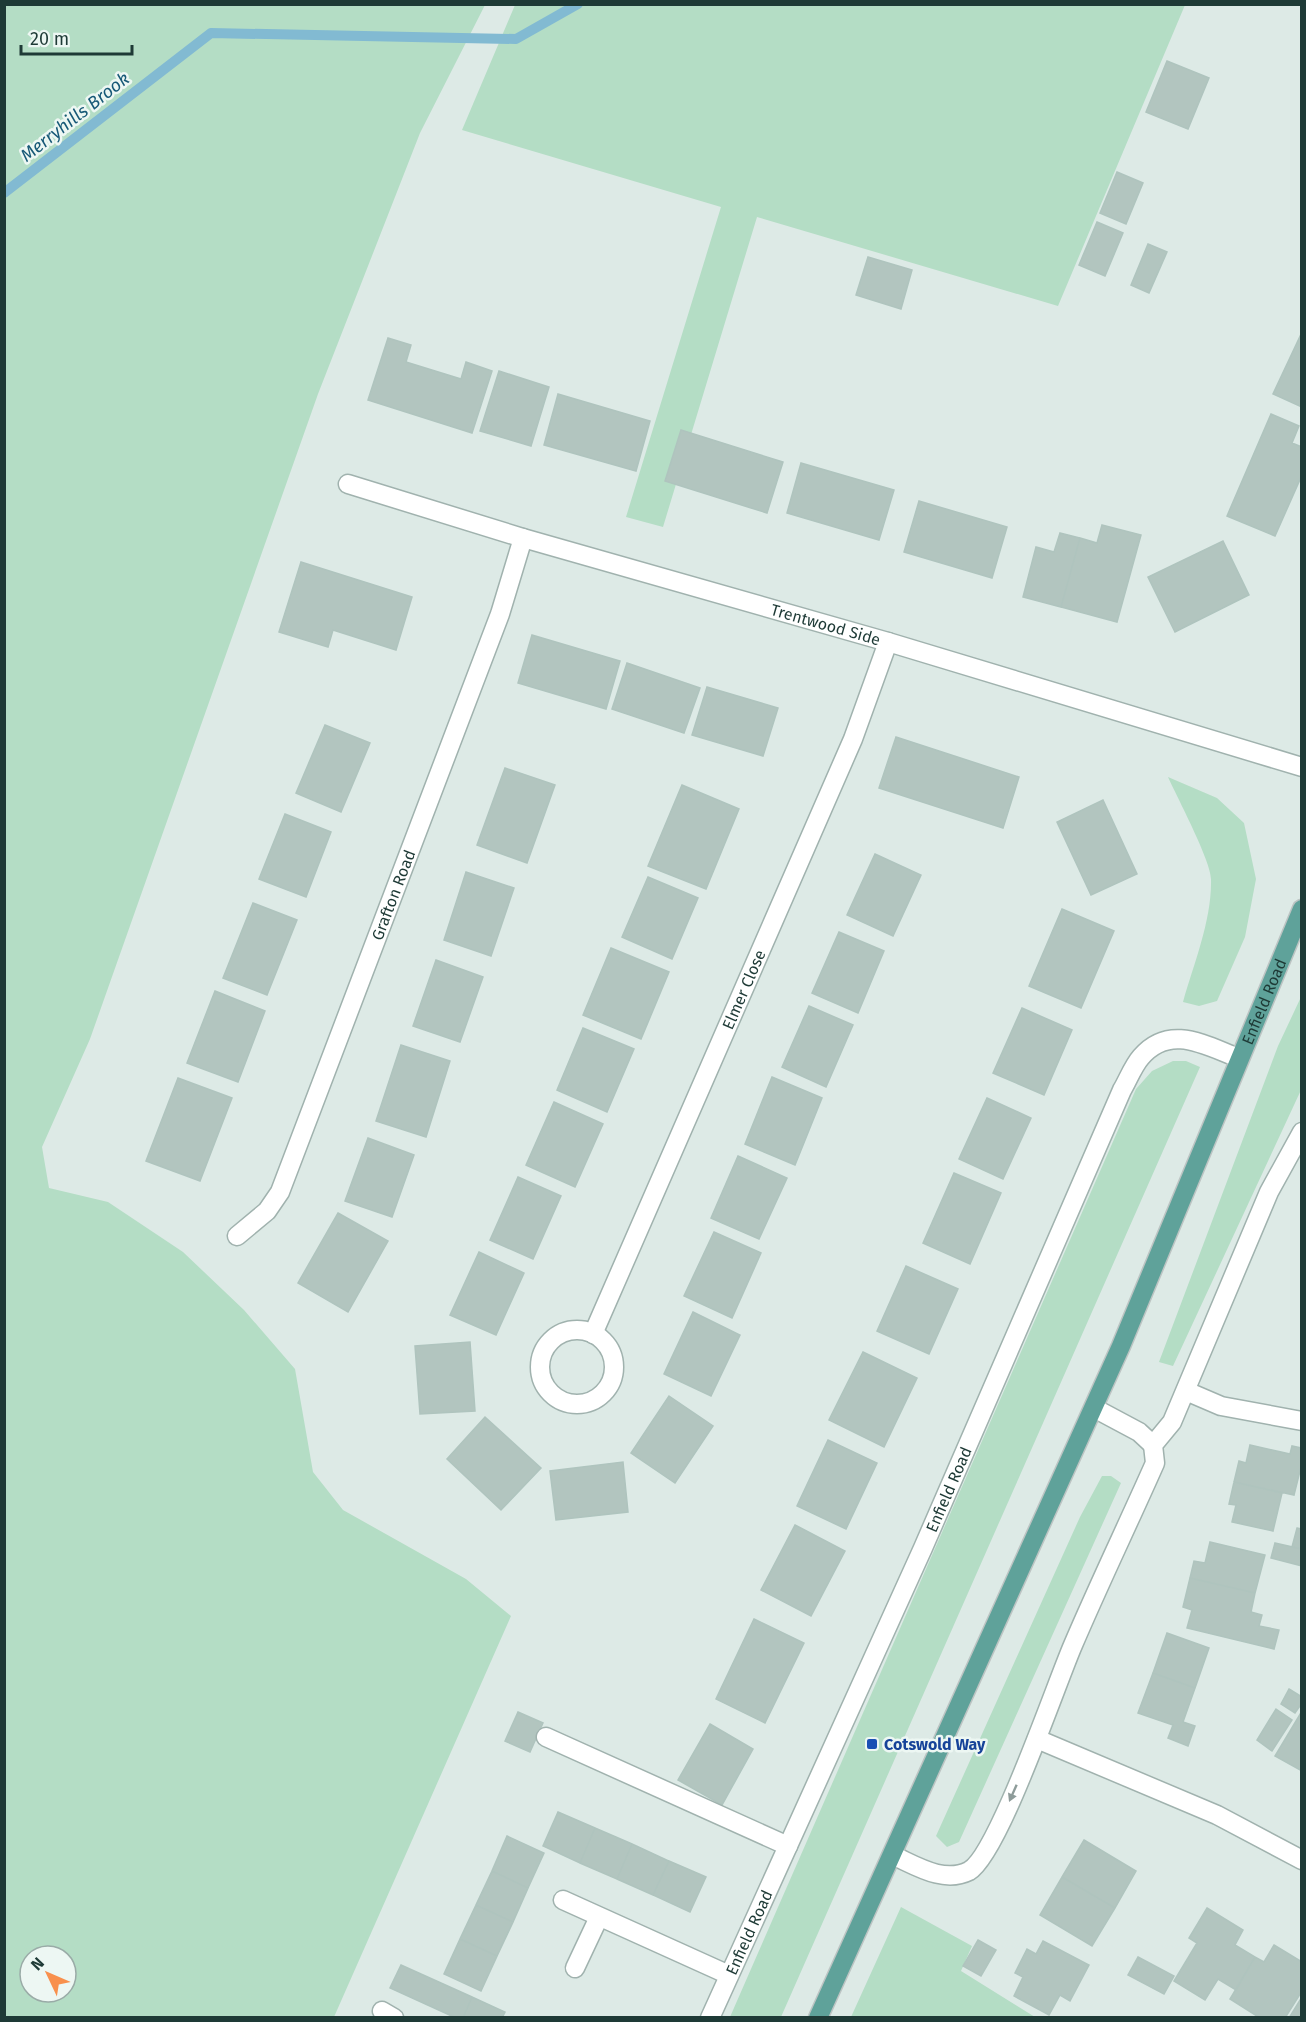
<svg xmlns="http://www.w3.org/2000/svg" width="1306" height="2022" font-family="'Fira Sans',sans-serif">
	<style>
		.green { fill: #b4ddc5; fill-rule: evenodd }
		.lines { fill: none; stroke-linecap: round; stroke-linejoin: round }
		.stream { stroke: #82bad2; stroke-width: 10 }
		.building { fill: #b2c5bf; stroke: #afc4be; stroke-width: 1.5 }
		.minor-casing { stroke: #a0b2ae; stroke-width: 21 }
		.major-casing { stroke: #bcc4c3; stroke-width: 21 }
		.minor { stroke: #fff; stroke-width: 18 }
		.major { stroke: #5fa29a; stroke-width: 18 }
		.oneway { fill: #8e9c9a }
		.transit-dot { fill: #1a4fb4; stroke: #edf7f3; stroke-width: 2 }
		.labels { text-anchor: middle; stroke-width: 5; stroke-linejoin: round; paint-order: stroke }
		.street-label { font-size: 16px; fill: #1e3a36; stroke: #edf7f3 }
		.transit-label { font-size: 16px; font-weight: bold; fill: #164399; stroke: #edf7f3; text-anchor: start }
		.water-label { font-size: 18px; font-style: italic; fill: #175977; stroke: #edf7f3 }
	</style>
	<rect width="100%" height="100%" fill="#ddeae6"/>
	<path class="green" d="M4,5H485L420,133L318,394L90,1039L42,1147L49,1188L108,1202L183,1252L244,1310L295,1369L313,1472L343,1510L466,1579L511,1616L334,2017H5ZM30,1956H66V1992H30Z
		M515,5H1185L1058,306L757,217L663,527L626,517L721,207L462,130Z
		M1168,777L1217,798L1244,823L1256,879L1245,937L1217,1001L1199,1006L1183,1002C1194,963 1212,920 1211,879C1211,861 1177,797 1168,777Z
		M1301,997V1090L1173,1366L1159,1362L1278,1046Z
		M1173,1061H1186L1200,1067L781,2017H730L1136,1089L1152,1071Z
		M1102,1476H1111L1121,1483L959,1842L947,1847L936,1836L1080,1517Z
		M901,1907L972,1946L961,1971L1035,2017H851Z"/>
	<g class="lines">
		<path class="stream" d="M4,193L211,33L516,39L578,4"/>
	</g>
	<path class="building" d="M1167,61L1209,78L1188,129L1146,112Z
		M1117,172L1143,183L1126,224L1100,213Z
		M1097,222L1123,233L1105,276L1079,265Z
		M1148,244L1167,252L1149,293L1131,285Z
		M868,257L912,270L901,309L856,295Z
		M1302,332V407L1273,394Z
		M388,338L411,345L406,362L461,379L466,362L492,371L472,433L368,400Z
		M499,371L549,387L531,446L480,431Z
		M558,394L650,421L636,471L544,445Z
		M1271,414L1299,426L1292,443L1302,447V475L1275,536L1227,516Z
		M681,430L783,462L767,513L665,481Z
		M801,463L894,490L879,540L787,513Z
		M919,501L1007,527L992,578L904,552Z
		M1102,525L1141,535L1117,622L1061,607L1080,538L1097,543Z
		M1060,533L1080,538L1061,607L1023,597L1036,547L1054,552Z
		M1223,541L1249,595L1175,632L1148,577Z
		M301,562L412,597L396,650L333,630L328,647L279,632Z
		M532,635L620,661L606,709L518,683Z
		M627,663L700,688L684,733L612,709Z
		M707,687L778,708L763,756L692,735Z
		M325,725L370,743L341,812L296,793Z
		M896,737L1019,777L1003,828L879,788Z
		M505,768L555,785L527,863L477,845Z
		M682,785L739,809L706,889L648,866Z
		M1103,800L1137,874L1091,895L1057,822Z
		M285,814L331,832L306,897L259,879Z
		M875,854L921,875L893,936L847,915Z
		M466,872L514,888L491,956L444,940Z
		M648,877L698,898L672,959L622,937Z
		M253,903L297,920L267,995L223,978Z
		M1062,909L1114,931L1081,1008L1029,986Z
		M839,932L884,951L858,1013L812,993Z
		M611,948L669,972L641,1039L583,1015Z
		M436,960L483,977L460,1042L413,1026Z
		M215,991L265,1011L238,1082L187,1063Z
		M809,1006L853,1025L826,1087L782,1067Z
		M1022,1008L1072,1030L1044,1095L993,1073Z
		M583,1028L634,1049L607,1112L557,1090Z
		M401,1045L450,1061L426,1137L376,1121Z
		M772,1077L822,1098L795,1165L745,1144Z
		M178,1078L232,1098L200,1181L146,1161Z
		M987,1098L1031,1118L1003,1179L959,1159Z
		M554,1102L603,1124L575,1187L526,1165Z
		M368,1138L414,1155L392,1217L345,1201Z
		M738,1156L787,1178L759,1239L711,1218Z
		M954,1173L1001,1193L970,1264L923,1243Z
		M518,1177L561,1196L533,1259L490,1240Z
		M338,1213L388,1241L348,1312L298,1283Z
		M714,1232L761,1253L732,1318L684,1296Z
		M479,1252L524,1273L496,1335L450,1315Z
		M906,1266L958,1289L929,1354L877,1331Z
		M693,1312L740,1335L711,1396L664,1374Z
		M470,1342L475,1411L420,1414L415,1346Z
		M863,1352L917,1378L884,1447L829,1420Z
		M669,1396L713,1426L675,1483L631,1453Z
		M485,1417L541,1468L501,1510L447,1459Z
		M828,1440L877,1463L846,1529L797,1506Z
		M1250,1445L1290,1454L1292,1446L1302,1448V1463L1294,1495L1234,1482L1239,1461L1246,1463Z
		M623,1462L628,1512L556,1520L550,1471Z
		M1234,1482L1282,1493L1273,1531L1232,1522L1236,1505L1229,1504Z
		M795,1525L845,1551L811,1616L761,1590Z
		M1297,1528L1302,1529V1549L1292,1547Z
		M1210,1542L1265,1555L1255,1593L1190,1578L1194,1561L1205,1563Z
		M1275,1543L1302,1549V1566L1271,1558Z
		M1190,1578L1255,1593L1251,1612L1262,1615L1259,1626L1279,1630L1274,1649L1187,1628L1192,1610L1183,1607Z
		M754,1619L804,1643L765,1723L716,1699Z
		M1167,1633L1209,1648L1195,1688L1153,1673Z
		M1153,1673L1195,1688L1183,1722L1195,1726L1188,1746L1168,1738L1173,1725L1138,1713Z
		M1289,1689L1302,1697V1703L1295,1713L1281,1704Z
		M1276,1709L1292,1720L1272,1751L1257,1740Z
		M1302,1711V1771L1275,1756Z
		M518,1712L543,1723L530,1752L505,1741Z
		M710,1724L753,1749L722,1805L678,1780Z
		M558,1812L595,1828L580,1863L543,1846Z
		M595,1828L632,1844L617,1879L580,1863Z
		M507,1836L544,1853L528,1888L492,1871Z
		M1084,1840L1136,1871L1115,1908L1062,1877Z
		M632,1844L669,1861L653,1895L617,1879Z
		M669,1861L706,1877L690,1912L653,1895Z
		M492,1871L528,1888L513,1922L476,1905Z
		M1062,1877L1115,1908L1092,1946L1040,1915Z
		M476,1905L513,1922L497,1956L460,1939Z
		M1207,1908L1243,1930L1235,1945L1255,1957L1236,1990L1218,1979L1205,2000L1174,1981L1197,1943L1189,1938Z
		M460,1939L497,1956L481,1991L444,1974Z
		M978,1940L996,1950L981,1976L963,1966Z
		M1043,1941L1089,1965L1070,2001L1060,1995L1049,2015L1014,1996L1023,1977L1015,1973L1027,1949L1036,1954Z
		M1274,1945L1302,1962V1991L1285,2018H1260L1230,1999L1255,1957L1264,1962Z
		M1138,1957L1174,1976L1164,1994L1128,1975Z
		M401,1965L472,1997L463,2018H456L390,1988Z
		M472,1997L505,2012L502,2018H463Z
		M1302,1997V2018H1289Z"/>
	<g class="lines">
		<g class="minor-casing">
			<g id="minor">
				<path id="s1" d="M348,484L523,538L888,642L1302,767"/>
				<path id="s2" d="M237,1236L267,1211L280,1192L500,614L523,538"/>
				<circle cx="577" cy="1367" r="37"/>
				<path id="s3" d="M593,1334L853,739L888,642"/>
				<path d="M1186,1391L1221,1406L1302,1421"/>
				<path d="M1094,1408L1139,1432L1153,1445"/>
				<path d="M546,1737L788,1846"/>
				<path d="M1037,1739L1217,1815L1302,1860"/>
				<path d="M892,1855C915,1865 943,1884 969,1871C998,1855 1056,1684 1073,1645C1099,1584 1128,1524 1155,1463L1153,1445L1172,1422L1269,1192L1302,1132"/>
				<path d="M563,1900L729,1975"/>
				<path d="M575,1968L599,1917"/>
				<path d="M382,2011L394,2018"/>
				<path id="s4" d="M710,2018L923,1548L1122,1090C1128,1080 1133,1066 1141,1057C1170,1023 1206,1046 1239,1058"/>
			</g>
		</g>
		<g class="major-casing">
			<g id="major">
				<path id="s5" d="M818,2018L1121,1346L1302,909"/>
			</g>
		</g>
		<use href="#minor" class="minor"/>
		<use href="#major" class="major"/>
	</g>
	<defs><path id="oneway-solid" d="M-6-.8H1V-3.2L6.5 0L1 3.2V.8H-6Z" transform="scale(1.5)"/></defs>
	<use class="oneway" href="#oneway-solid" transform="translate(1013 1793) rotate(114)"/>
	<rect class="transit-dot" x="866" y="1738" width="12" height="12" rx="3"/>
	<g class="labels">
		<g class="street-label">
			<text dy="6" stroke="none"><textPath href="#s1" startOffset="498">Trentwood Side</textPath></text>
			<text dy="6" stroke="none"><textPath href="#s2" startOffset="380">Grafton Road</textPath></text>
			<text dy="6" stroke="none"><textPath href="#s3" startOffset="376">Elmer Close</textPath></text>
			<text dy="6" stroke="none"><textPath href="#s5" startOffset="1110">Enfield Road</textPath></text>
			<text dy="6" stroke="none"><textPath href="#s4" startOffset="580">Enfield Road</textPath></text>
			<text dy="6" stroke="none"><textPath href="#s4" startOffset="94">Enfield Road</textPath></text>
		</g>
		<g class="transit-label">
			<text x="884" y="1750">Cotswold Way</text>
		</g>
		<g class="water-label">
			<text transform="translate(75 117) rotate(-38)" y="6">Merryhills Brook</text>
		</g>
	</g>
	<rect width="1306" height="2022" fill="none" stroke="#1e3a36" stroke-width="12"/>
	<g transform="translate(48 1974) rotate(314)"><circle r="28" fill="#edf7f3" stroke="#9aaba7" stroke-width="1.5"/>
	<path d="M0-4.5L10 22L0 15L-10 22Z" fill="#f8904d"/>
	<text y="-9" font-size="16" font-weight="bold" text-anchor="middle" fill="#1e3a36">N</text>
	</g>
	<path d="M21 45v9h111v-9" fill="none" stroke="#1e3a36" stroke-width="3"/>
	<text x="30" y="45" font-size="18" fill="#1e3a36" stroke="#edf7f3" stroke-width="4.5" paint-order="stroke">20 m</text>
</svg>
